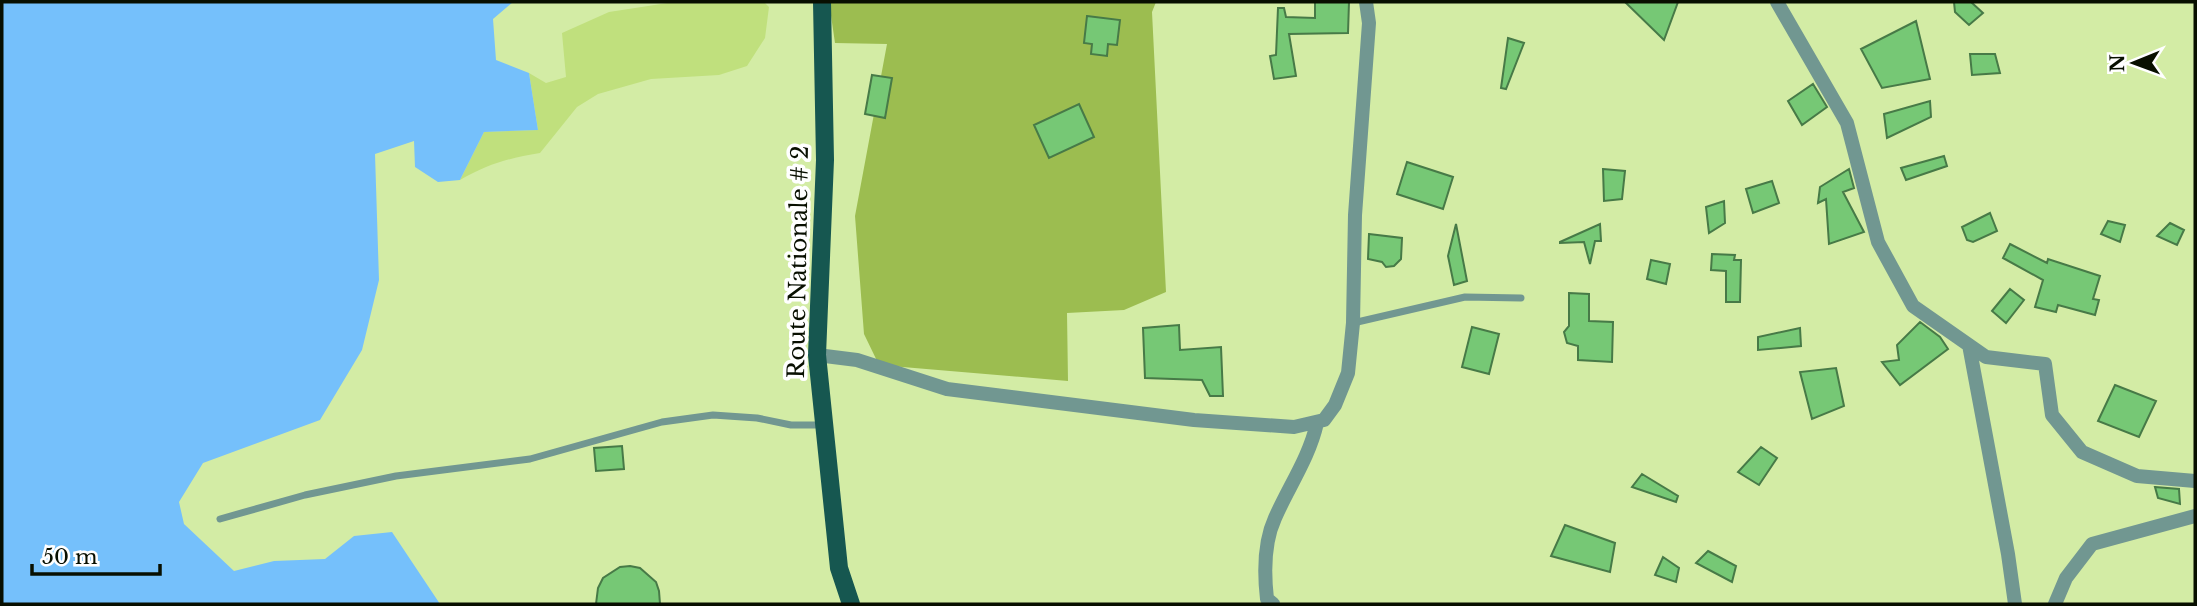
<svg xmlns="http://www.w3.org/2000/svg" width="2197" height="606" font-family="'Libre Baskerville',serif">
	<style>
		.green { fill: #c0e07d }
		.forest { fill: #9cbd50 }
		.water { fill: #75c0fb }
		.building { fill: #76c875; stroke: #477a47; stroke-width: 2 }
		.lines { fill: none; stroke-linecap: round; stroke-linejoin: round }
		.service { stroke: #719791; stroke-width: 7 }
		.minor { stroke: #719791; stroke-width: 14 }
		.primary { stroke: #165750; stroke-width: 18 }
		.labels { text-anchor: middle; stroke-width: 7; stroke-linejoin: round; paint-order: stroke }
		.street-label { font-size: 23px; fill: #080f00; stroke: #fff }
	</style>
	<rect width="100%" height="100%" fill="#d3eca5"/>
	<path class="green" d="M674,2H764L769,7L765,38L747,66L719,75L651,79L598,94L577,107L540,153C509,158 488,164 460,180L484,132L538,130L529,73L546,83L566,77L562,33L609,12Z"/>
	<path class="forest" d="M829,2H1156L1152,12L1166,292L1124,310L1067,313L1068,381L879,365L864,334L855,216L887,44L835,43Z"/>
	<path class="water" d="M2,2H513L493,19L496,60L529,73L538,130L484,132L460,180L438,182L415,167L414,141L375,154L379,280L362,350L320,420L203,463L179,502L184,524L234,571L274,561L325,559L354,536L392,532L440,604H2Z"/>
	<path class="building" d="M1315,2H1349L1348,33L1289,34L1296,76L1274,79L1270,56L1276,55L1278,8H1284L1286,17L1315,18Z
		M1625,2H1678L1664,40Z
		M1954,2H1971L1983,13L1969,25L1955,12Z
		M1087,16L1120,20L1117,45L1108,44L1107,56L1091,54L1092,44L1084,43Z
		M1916,21L1930,79L1882,88L1861,49Z
		M1508,38L1524,43L1506,89L1501,88Z
		M1970,54H1995L2000,73L1972,75Z
		M872,75L892,78L885,118L865,114Z
		M1813,84L1827,107L1802,125L1788,101Z
		M1930,101L1931,117L1887,138L1884,114Z
		M1079,104L1094,137L1049,158L1034,125Z
		M1944,156L1947,166L1906,180L1901,168Z
		M1407,162L1453,177L1443,209L1397,194Z
		M1603,169L1625,171L1622,199L1604,201Z
		M1849,169L1854,188L1843,192L1864,232L1829,244L1826,199L1818,203L1820,187Z
		M1772,181L1779,203L1753,213L1746,189Z
		M1724,201L1725,223L1709,233L1706,207Z
		M1990,213L1997,231L1973,242L1967,240L1962,227Z
		M2108,221L2125,225L2120,242L2101,234Z
		M2170,223L2184,230L2177,245L2157,236Z
		M1456,224L1467,281L1454,285L1448,256Z
		M1600,224L1601,241H1595L1590,264L1584,242L1560,243V242Z
		M1369,234L1402,238L1401,259L1394,266L1386,267L1382,262L1368,259Z
		M2010,244L2047,263L2048,259L2100,276L2093,299L2099,300L2095,315L2058,305L2056,312L2035,307L2043,280L2003,258Z
		M1712,254L1735,255L1734,260H1741L1740,302H1726V271L1711,270Z
		M1651,260L1670,264L1666,284L1647,279Z
		M2010,289L2024,300L2006,323L1992,311Z
		M1569,293L1589,294V321L1613,322L1612,362L1578,360V346L1567,343L1564,332L1569,326Z
		M1920,322L1940,337L1948,349L1900,385L1882,362L1899,360L1897,345Z
		M1179,325L1180,350L1221,347L1223,396H1210L1202,380L1145,378L1143,328Z
		M1472,327L1499,334L1489,374L1462,367Z
		M1800,328L1801,346L1758,350V337Z
		M1836,368L1844,406L1812,419L1800,372Z
		M2115,385L2156,401L2139,437L2098,421Z
		M622,446L624,469L596,471L594,448Z
		M1761,447L1777,458L1759,485L1738,472Z
		M1642,474L1678,496L1676,502L1632,487Z
		M2155,487L2179,489L2180,504L2158,498Z
		M1565,525L1615,543L1610,572L1551,556Z
		M1708,551L1736,566L1732,582L1696,563Z
		M1663,557L1679,568L1676,582L1655,575Z
		M630,566L640,568L656,582L659,591L660,604H596L598,588L603,578L620,567Z"/>
	<g class="lines">
		<path class="service" d="M1353,323L1465,297L1521,298
			M220,519L305,495L396,476L530,459L662,422L713,415L757,418L791,425H823"/>
		<path class="minor" d="M1777,2L1847,123L1878,242L1913,306L1986,357L2045,364L2052,415L2082,452L2137,476L2195,481
			M1969,345L2008,554L2015,604
			M817,355L857,360L947,389L1194,420L1294,427L1324,420L1335,405L1348,373L1353,323L1355,215L1369,23L1366,2
			M1273,604L1267,599C1264,573 1264,542 1275,518C1289,486 1309,458 1317,423
			M2055,604L2066,578L2092,544L2195,516"/>
		<path class="primary" d="M822,2L825,160L817,355L839,568L851,604"/>
	</g>
	<g class="labels">
		<g class="street-label">
			<text transform="translate(798 262) rotate(-89)" y="8">Route Nationale # 2</text>
		</g>
	</g>
	<rect width="2197" height="606" fill="none" stroke="#080f00" stroke-width="7"/>
	<g transform="translate(2134 63) rotate(269)" stroke="#ffffff" stroke-width="5" paint-order="stroke">
	<path d="M0-5L12 26L0 18L-12 26Z" fill="#080f00"/>
	<text y="-10" font-size="19" font-weight="bold" text-anchor="middle" fill="#080f00">N</text>
	</g>
	<path d="M32 564v10h128v-10" fill="none" stroke="#080f00" stroke-width="3.5"/>
	<text x="42" y="564" font-size="21" fill="#080f00" stroke="#ffffff" stroke-width="5" paint-order="stroke">50 m</text>
</svg>
